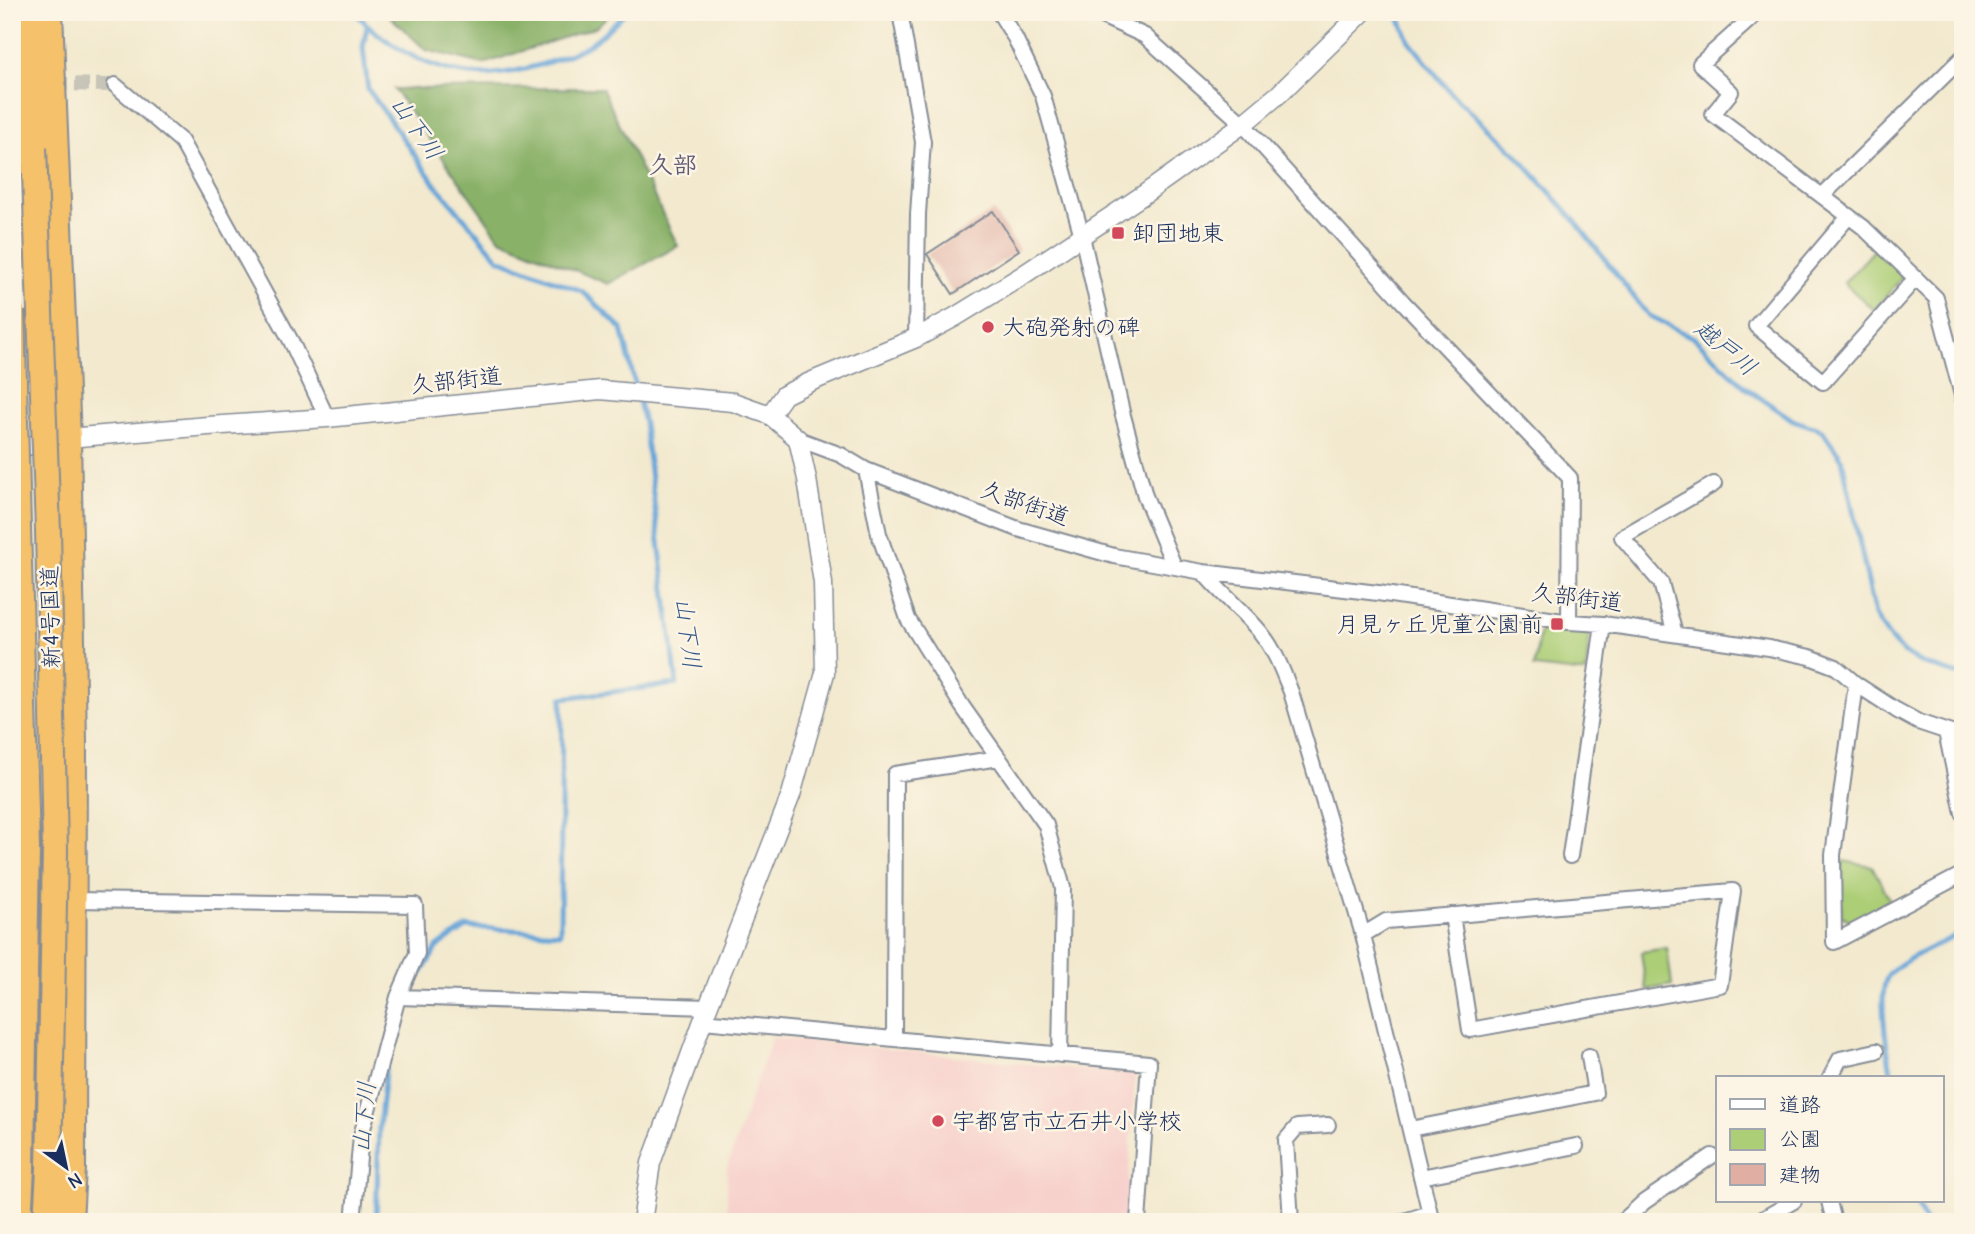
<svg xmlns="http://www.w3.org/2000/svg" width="1975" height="1234" font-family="'Comic Neue','Klee One',sans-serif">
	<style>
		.built { fill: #f7d0cc }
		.green { fill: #acce76; stroke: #647e6a; stroke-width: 2 }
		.forest { fill: #89b167; stroke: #527062; stroke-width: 2 }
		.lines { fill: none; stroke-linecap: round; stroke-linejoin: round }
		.stream { stroke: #66a4d8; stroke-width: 5 }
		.building { fill: #e0aea3 }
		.minor-tunnel { stroke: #c7c4b8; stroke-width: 14; stroke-dasharray: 14 7; stroke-linecap: butt }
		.minor-casing { stroke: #868c96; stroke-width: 18 }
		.tertiary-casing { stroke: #868c96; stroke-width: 21 }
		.trunk-casing { stroke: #868c96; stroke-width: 28 }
		.minor { stroke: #fff; stroke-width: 14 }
		.tertiary { stroke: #fff; stroke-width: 18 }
		.trunk { stroke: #f5c16b; stroke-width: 24 }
		.trunk-bridge-casing { stroke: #868c96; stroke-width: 28; stroke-linecap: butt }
		.trunk-bridge { stroke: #f5c16b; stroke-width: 24 }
		.poi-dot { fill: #d1495b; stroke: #fcf5e5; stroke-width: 2.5 }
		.labels { text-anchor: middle; stroke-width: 5; stroke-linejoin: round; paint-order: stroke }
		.poi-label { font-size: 23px; fill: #1b2f5e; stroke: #fcf5e5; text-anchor: start }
		.street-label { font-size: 23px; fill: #1b2f5e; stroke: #fcf5e5 }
		.water-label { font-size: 24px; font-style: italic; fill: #355889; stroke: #fcf5e5 }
		.neighbourhood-label { font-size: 24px; font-weight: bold; fill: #605b76; stroke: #fcf5e5 }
	</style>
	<rect width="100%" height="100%" fill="#fcf5e5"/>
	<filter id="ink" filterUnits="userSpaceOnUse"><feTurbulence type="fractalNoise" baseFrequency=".0143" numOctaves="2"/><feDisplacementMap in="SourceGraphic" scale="14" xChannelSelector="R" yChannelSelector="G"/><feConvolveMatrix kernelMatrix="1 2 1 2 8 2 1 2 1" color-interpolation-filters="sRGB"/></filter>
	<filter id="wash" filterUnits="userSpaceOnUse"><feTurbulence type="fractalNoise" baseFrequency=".00686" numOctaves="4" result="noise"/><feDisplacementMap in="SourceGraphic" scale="28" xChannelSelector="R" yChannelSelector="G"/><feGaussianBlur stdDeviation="1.57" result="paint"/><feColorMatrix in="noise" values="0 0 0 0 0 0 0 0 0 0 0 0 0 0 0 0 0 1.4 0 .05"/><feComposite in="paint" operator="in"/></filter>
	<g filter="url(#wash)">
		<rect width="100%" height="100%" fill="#f2e9ce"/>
		<path class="built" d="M772,1037L1135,1075L1126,1222H727V1167Z"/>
		<path class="green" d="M1877,247L1901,268L1902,278L1874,310L1844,283Z
			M1541,624L1590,627L1586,673L1534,667Z
			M1843,861L1872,866L1891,902L1852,922L1841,915Z
			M1667,948L1672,985L1646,990L1641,952Z"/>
		<path class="forest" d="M385,12H612L596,27L483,64L426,50Z
			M602,88L678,246L608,284L500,239L394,89Z"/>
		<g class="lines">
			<path class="stream" d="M355,12C381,42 422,66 461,73C498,80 553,64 585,47C600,39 614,23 626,12
				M1397,12L1409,41L1451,93L1515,153L1572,217L1648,315L1694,338L1746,388L1793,420L1822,430L1842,459L1875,615C1900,660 1916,662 1963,676
				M367,26L363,47L368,89L435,184L499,259L582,291L622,329L644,423L677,684L562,698L560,933L467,927L438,946L407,996
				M1892,1078C1889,1057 1876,993 1888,976C1902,958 1942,944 1963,932
				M1916,1201L1925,1222
				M376,1222L379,1128L386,1064"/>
		</g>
		<g id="blocks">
			<path class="building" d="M993,211L1019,250L953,294L927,254Z"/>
		</g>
	</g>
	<g filter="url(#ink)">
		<use href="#blocks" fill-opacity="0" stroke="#868c96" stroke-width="2"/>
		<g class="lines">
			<path class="minor-tunnel" d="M12,83L115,85"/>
			<g class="minor-casing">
				<path id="minor" d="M900,12L923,142L918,214L916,338
					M999,12L1015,38L1043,96L1082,236L1122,412L1145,496L1174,566
					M1093,12L1145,36L1243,124L1403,302L1570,478L1569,622
					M1758,12L1700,64L1731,92L1713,114L1822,196
					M1963,57L1822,196L1863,227L1936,298L1963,399
					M115,85L181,141L291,341L327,418
					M1849,216L1756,326L1823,382L1916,278
					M798,439L841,455L866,470L1018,529L1114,556L1203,572L1378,593L1569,622L1603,624L1769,648L1810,657L1836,667L1856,684L1896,710L1918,722L1963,737
					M866,470L879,534L908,619L962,706L1046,825L1063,888L1060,1055
					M1203,572C1221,594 1243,611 1261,633C1275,650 1283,672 1291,692L1363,935L1432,1222
					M1675,634L1661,583L1622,537L1714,484
					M1856,684L1833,855L1834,942L1963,874
					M1946,732L1963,813
					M1570,856L1603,624
					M74,900L415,905L417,953L398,997L361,1136L353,1222
					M1363,935L1386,921L1733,891L1720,985L1470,1030L1452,915
					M398,997L708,1007
					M703,1021L1149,1063L1138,1222
					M894,1039L895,774L999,758
					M1830,1078L1840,1059L1876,1051
					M1410,1129L1595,1093L1589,1056
					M1421,1177L1576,1146
					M1829,1201L1834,1222
					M1291,1222L1286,1140L1297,1127L1328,1125
					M1401,1222L1430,1213
					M1622,1222L1644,1202L1712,1156
					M1757,1222L1794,1201"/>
			</g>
			<g class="tertiary-casing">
				<path id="tertiary" d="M770,415L784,395L810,382L916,338L955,317L1020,277L1143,195L1243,124L1279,94L1363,12
					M12,449L68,438L208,426L327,418L600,390L733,402L770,415L798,439L807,479L823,583L825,673L791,795L708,1007L651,1163L642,1222"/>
			</g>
			<g class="trunk-casing">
				<path id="trunk" d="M27,12L34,147
					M50,12L68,438L74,741L73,1168L70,1222
					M19,1222L22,1168
					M46,1222L49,1169"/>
			</g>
			<use href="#minor" class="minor"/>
			<use href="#tertiary" class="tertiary"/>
			<use href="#trunk" class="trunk"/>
			<g class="trunk-bridge-casing">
				<path id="trunk-bridge" d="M34,147L48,531L55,850L49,1169
					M12,311L27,847L22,1168"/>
			</g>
			<use href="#trunk-bridge" class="trunk-bridge"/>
		</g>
	</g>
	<g class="poi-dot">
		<rect x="1111" y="226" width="14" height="14" rx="3.5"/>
		<circle cx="988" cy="327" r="7"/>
		<rect x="1550" y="617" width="14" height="14" rx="3.5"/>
		<circle cx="938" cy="1121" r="7"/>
	</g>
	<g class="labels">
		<g class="poi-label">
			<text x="1132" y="241">卸団地東</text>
			<text x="1002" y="335">大砲発射の碑</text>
			<text x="1543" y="632" text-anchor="end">月見ヶ丘児童公園前</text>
			<text x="952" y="1129">宇都宮市立石井小学校</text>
		</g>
		<g class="street-label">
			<text transform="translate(456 380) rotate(-6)" y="8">久部街道</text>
			<text transform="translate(1025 503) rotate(19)" y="8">久部街道</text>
			<text transform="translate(1577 597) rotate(7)" y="8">久部街道</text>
			<text transform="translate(50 617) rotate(-91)" y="8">新4号国道</text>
		</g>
		<g class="water-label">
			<text transform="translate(417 128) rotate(55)" y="8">山下川</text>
			<text transform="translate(1726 348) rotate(40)" y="8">越戸川</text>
			<text transform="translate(688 633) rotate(83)" y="8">山下川</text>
			<text transform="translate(364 1117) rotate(-85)" y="8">山下川</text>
		</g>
		<g class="neighbourhood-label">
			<text x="673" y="173">久部</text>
		</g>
	</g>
	<rect width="1975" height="1234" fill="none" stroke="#fcf5e5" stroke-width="42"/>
	<rect x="1716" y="1076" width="228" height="126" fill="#fcf5e5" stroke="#a2a6af" stroke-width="2"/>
	<rect x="1730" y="1099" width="35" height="10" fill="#ffffff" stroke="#a2a6af" stroke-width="2"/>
	<text x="1779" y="1112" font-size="21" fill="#1b2f5e">道路</text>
	<rect x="1730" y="1129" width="35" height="21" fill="#acce76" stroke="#a2a6af" stroke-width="2"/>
	<text x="1779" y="1146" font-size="21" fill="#1b2f5e">公園</text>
	<rect x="1730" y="1164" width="35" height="21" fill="#e0aea3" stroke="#a2a6af" stroke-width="2"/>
	<text x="1779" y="1182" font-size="21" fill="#1b2f5e">建物</text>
	<g transform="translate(66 1167) rotate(147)" stroke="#fcf5e5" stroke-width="5" paint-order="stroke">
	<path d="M0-5L12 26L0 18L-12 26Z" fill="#1b2f5e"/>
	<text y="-10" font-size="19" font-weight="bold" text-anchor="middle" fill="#1b2f5e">N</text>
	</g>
</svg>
